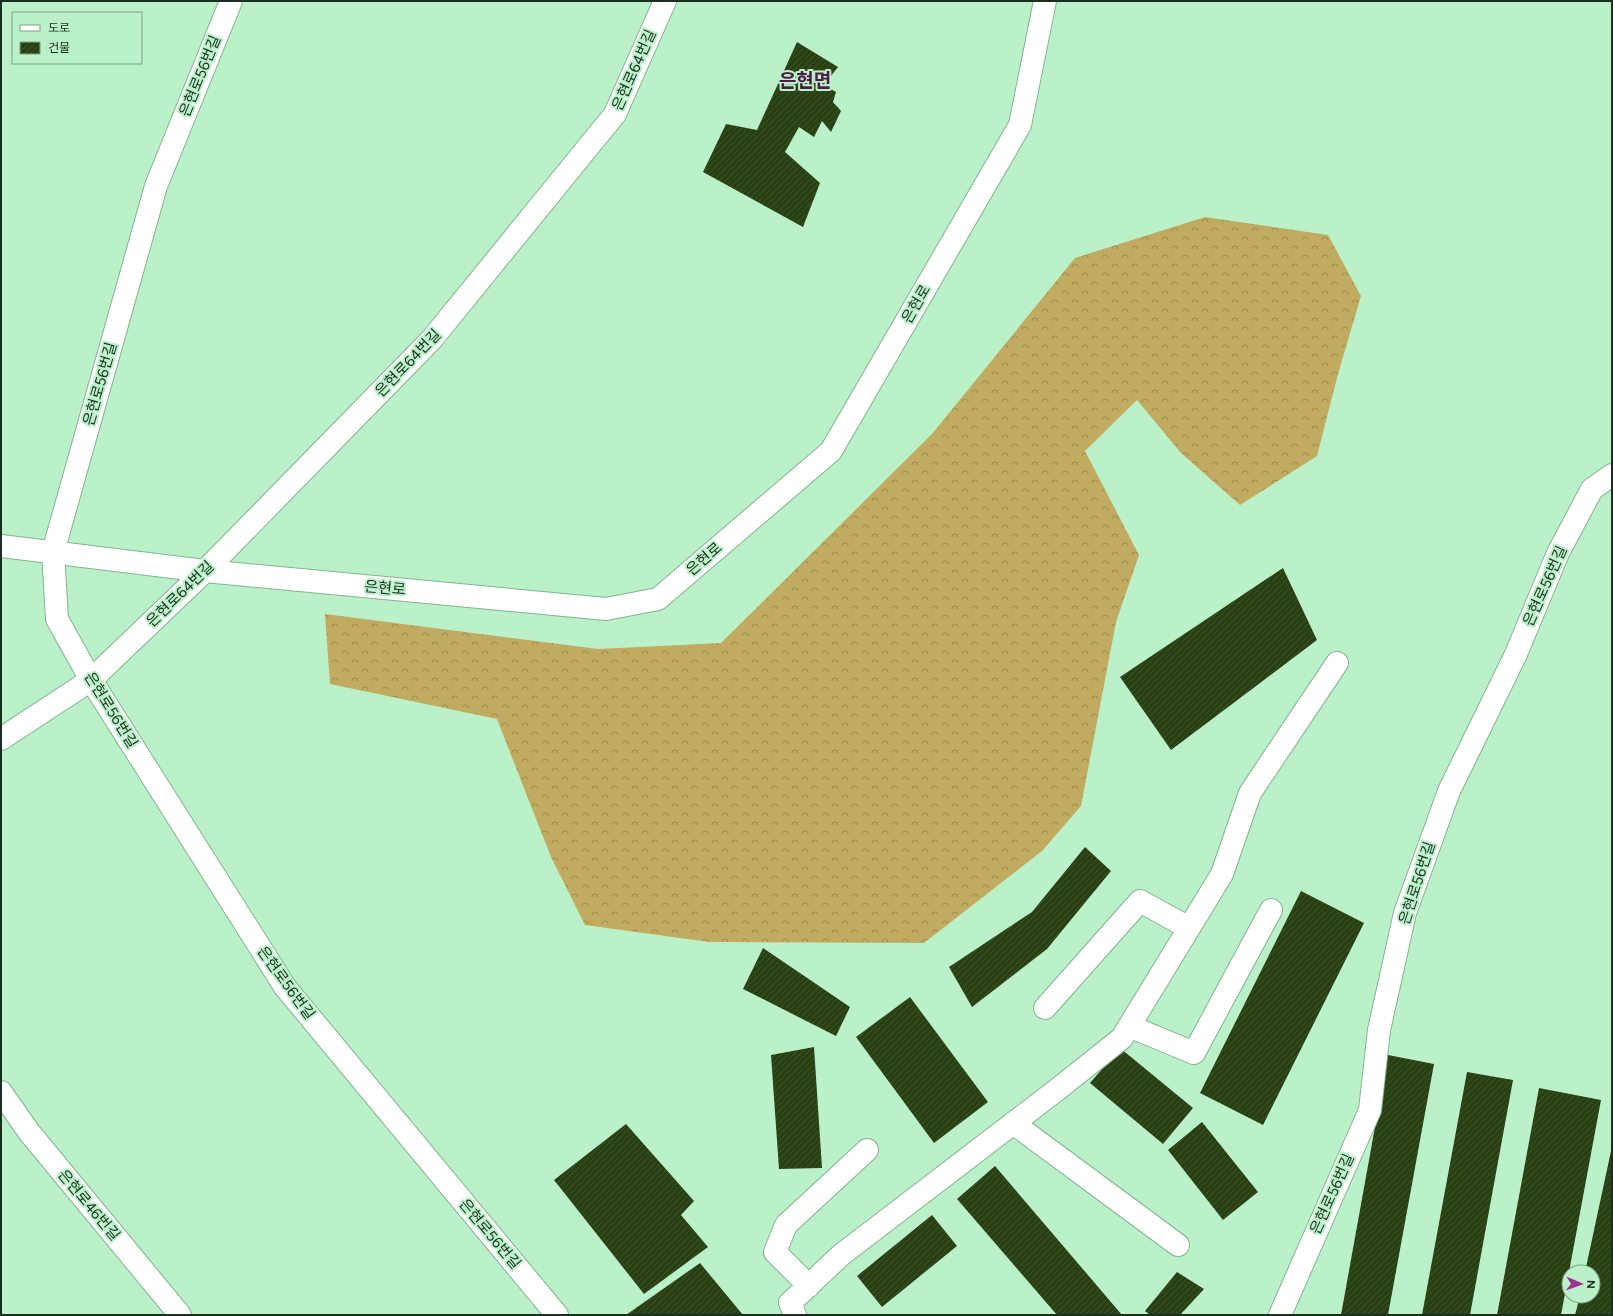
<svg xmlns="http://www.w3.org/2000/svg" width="1613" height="1316" font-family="Figtree,'Noto Sans KR',sans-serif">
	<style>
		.forest { fill: url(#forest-crowns) }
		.building { fill: url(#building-hatch) }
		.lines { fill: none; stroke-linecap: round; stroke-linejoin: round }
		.minor-casing { stroke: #81b58f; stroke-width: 24 }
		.minor { stroke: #fff; stroke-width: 22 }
		.labels { text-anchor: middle; stroke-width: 4; stroke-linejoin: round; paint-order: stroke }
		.street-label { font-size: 15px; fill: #1a2f20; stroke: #bbf1c9 }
		.district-label { font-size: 19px; font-weight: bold; fill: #4f1a48; stroke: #bbf1c9 }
	</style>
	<defs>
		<pattern id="forest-crowns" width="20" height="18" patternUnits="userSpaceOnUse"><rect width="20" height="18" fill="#c1ab60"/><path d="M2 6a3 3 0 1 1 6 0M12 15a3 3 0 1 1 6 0" fill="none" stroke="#9c8c4f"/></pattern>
		<pattern id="building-hatch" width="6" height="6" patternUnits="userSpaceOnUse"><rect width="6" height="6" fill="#284012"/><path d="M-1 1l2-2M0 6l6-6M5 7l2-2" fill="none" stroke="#3e532c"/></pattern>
	</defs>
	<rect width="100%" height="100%" fill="#bbf1c9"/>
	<path class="forest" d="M1205,217L1328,235L1361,296L1338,374L1317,456L1240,505L1181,453L1137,400L1085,451L1139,555L1116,622L1081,806L1042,851L924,943L709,942L585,925L551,857L497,719L330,684L325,614L598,649L721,643L932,434L1075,258Z"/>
	<path class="building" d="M797,42L838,67L824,85L836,92L833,102L841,111L831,132L822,121L814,137L799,127L785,152L820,183L803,227L703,172L726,124L757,130Z
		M1283,568L1317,640L1171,750L1120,677Z
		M1085,847L1111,871L1047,949L972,1007L949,967L1032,912Z
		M1301,891L1364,923L1263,1125L1200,1093Z
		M763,948L850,1007L836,1036L743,989Z
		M910,997L988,1102L934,1143L856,1037Z
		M814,1047L822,1168L779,1169L771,1055Z
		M1120,1048L1193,1108L1163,1144L1090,1083Z
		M1388,1055L1434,1064L1388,1315H1341Z
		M1467,1072L1513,1080L1470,1315H1422Z
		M1539,1088L1601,1100L1561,1315H1497Z
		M1202,1122L1258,1192L1223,1220L1168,1150Z
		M626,1124L694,1201L681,1215L708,1247L644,1294L554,1180Z
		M1611,1151L1612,1315H1575L1580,1296H1593V1272H1585Z
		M995,1166L1122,1315H1057L957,1199Z
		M932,1215L957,1246L882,1307L857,1276Z
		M700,1263L743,1315H626Z
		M1177,1272L1204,1289L1180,1315H1150L1145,1311Z"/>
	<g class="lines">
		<g class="minor-casing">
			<path id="minor" d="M231,1L156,186L53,552L57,619L91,680L285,987L557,1315
				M1,546L205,571L606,609L658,599L831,451L1020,125L1045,1
				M1,739L91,680L205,571L432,339L615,114L665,1
				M1045,1008L1140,901L1189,928
				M1129,1026L1194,1053L1271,910
				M1,1092L29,1132L180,1315
				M1013,1123L1178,1245
				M809,1286L775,1252L786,1225L867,1150
				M795,1315L790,1303L841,1255L1058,1089L1122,1038L1222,874L1250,793L1337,663
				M1280,1315L1370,1110L1379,1030L1405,913L1449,791L1516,654L1558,553L1592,489L1612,475"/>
		</g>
		<use href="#minor" class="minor"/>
	</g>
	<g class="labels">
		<g class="street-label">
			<text transform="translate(634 70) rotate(-66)" y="5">은현로64번길</text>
			<text transform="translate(200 76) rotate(-68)" y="5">은현로56번길</text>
			<text transform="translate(916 304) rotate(-60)" y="5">은현로</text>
			<text transform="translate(408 363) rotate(-46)" y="5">은현로64번길</text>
			<text transform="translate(100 384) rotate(-74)" y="5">은현로56번길</text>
			<text transform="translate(704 559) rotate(-41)" y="5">은현로</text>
			<text transform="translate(1545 586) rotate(-66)" y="5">은현로56번길</text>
			<text transform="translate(385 588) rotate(5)" y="5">은현로</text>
			<text transform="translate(180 594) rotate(-44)" y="5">은현로64번길</text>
			<text transform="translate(111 710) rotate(58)" y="5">은현로56번길</text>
			<text transform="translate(1417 883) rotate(-72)" y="5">은현로56번길</text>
			<text transform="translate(286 983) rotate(54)" y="5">은현로56번길</text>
			<text transform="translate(1332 1194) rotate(-66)" y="5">은현로56번길</text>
			<text transform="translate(89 1205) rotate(50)" y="5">은현로46번길</text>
			<text transform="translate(490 1234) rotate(50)" y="5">은현로56번길</text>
		</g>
		<g class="district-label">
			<text x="805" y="87">은현면</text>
		</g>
	</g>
	<rect width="1613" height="1316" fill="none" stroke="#1a2f20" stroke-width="4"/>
	<rect x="12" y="12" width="130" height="52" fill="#bbf1c9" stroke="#7ba385"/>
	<rect x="20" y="25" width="20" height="6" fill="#ffffff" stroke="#7ba385"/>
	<text x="48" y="32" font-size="12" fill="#1a2f20">도로</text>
	<rect x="20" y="42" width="20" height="12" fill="url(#building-hatch)" stroke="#7ba385"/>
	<text x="48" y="52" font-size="12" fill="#1a2f20">건물</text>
	<g transform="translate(1581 1284) rotate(92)"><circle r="19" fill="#bbf1c9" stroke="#7ba385"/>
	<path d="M0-3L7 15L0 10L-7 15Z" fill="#9d3090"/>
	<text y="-6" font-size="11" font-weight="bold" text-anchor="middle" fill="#1a2f20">N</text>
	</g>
</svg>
